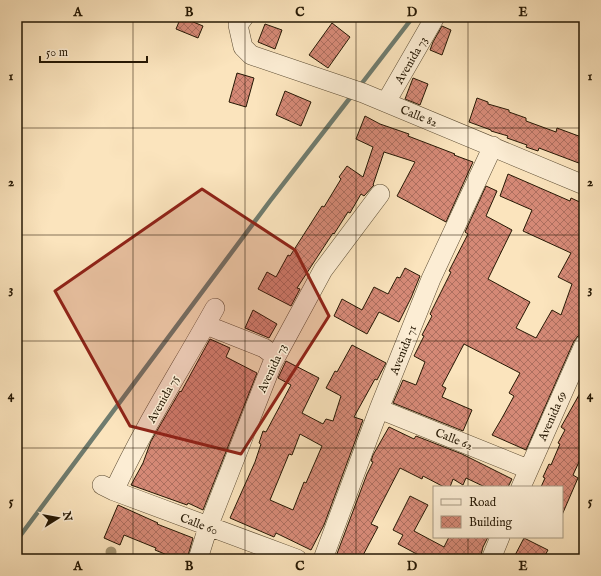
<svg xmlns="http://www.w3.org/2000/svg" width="601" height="576" font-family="'IM FELL English',serif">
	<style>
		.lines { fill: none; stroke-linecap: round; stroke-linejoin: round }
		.stream { stroke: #6f7c6f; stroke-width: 4.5 }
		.building { fill: url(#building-cross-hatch); stroke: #261804; fill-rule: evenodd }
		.minor-casing { stroke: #5b4b32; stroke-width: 20 }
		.minor { stroke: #fcedd4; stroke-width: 19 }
		.tree { fill: #a59572 }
		.marked { fill: #8f2418; fill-opacity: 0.2; stroke: #8f2418; stroke-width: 3; stroke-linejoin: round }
		.grid { fill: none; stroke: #261804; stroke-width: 1; stroke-opacity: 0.55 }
		.labels { text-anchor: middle; stroke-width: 3; stroke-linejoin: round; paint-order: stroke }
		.street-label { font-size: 12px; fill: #261804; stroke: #fcedd4 }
		.neatline { fill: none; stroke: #261804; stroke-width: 1.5 }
		.grid-label { font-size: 13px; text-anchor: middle; font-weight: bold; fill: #261804 }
	</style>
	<defs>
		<pattern id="building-cross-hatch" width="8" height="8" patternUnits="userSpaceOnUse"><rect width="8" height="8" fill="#d58976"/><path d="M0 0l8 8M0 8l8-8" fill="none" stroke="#ad6f5f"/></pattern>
	</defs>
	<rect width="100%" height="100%" fill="#fbe4bd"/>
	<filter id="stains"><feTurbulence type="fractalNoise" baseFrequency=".005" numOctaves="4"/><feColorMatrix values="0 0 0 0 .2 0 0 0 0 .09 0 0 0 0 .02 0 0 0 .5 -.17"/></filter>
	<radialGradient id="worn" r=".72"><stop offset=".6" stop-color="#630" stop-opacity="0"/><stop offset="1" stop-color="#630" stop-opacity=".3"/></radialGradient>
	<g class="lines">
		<path class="stream" d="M359,87L413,17
			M17,540L270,201L353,94"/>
	</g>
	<path class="building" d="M181,17L203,26L198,38L176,29Z
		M332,23L350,37L328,68L309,55Z
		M265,24L282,30L275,49L258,42Z
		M442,26L451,30L442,55L430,50L433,42Z
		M237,73L254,78L246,107L229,102Z
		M413,78L428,84L420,105L405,99Z
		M285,91L311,102L301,126L276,115Z
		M477,98L488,102V104L509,110V112L526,118V121L556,132L557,128L584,138V165L539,148L538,151L526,147L527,145L507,138L508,136L491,131V130L469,122Z
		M365,116L380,124L409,134L408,136L455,154L454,155L473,162L446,222L397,196L415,162L384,152L373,185H374L364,196L361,194L350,213L348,212L334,234L333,233L297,288L300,289L291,306L258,289L267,272L276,277L288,255L290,256L322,206L324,207L341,179L339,177L347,166L363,177L373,147L356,139Z
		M508,174L570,201L571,198L584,204V334L578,336L574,341L526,450L492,435L502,418L514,396L509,393L520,373L464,344L442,386L446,388L442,397L472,410L463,431L393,403L403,380L416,385L425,362L414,356L424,336L422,335L432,316L430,314L451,272L449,271L468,234L465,232L486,186L497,191L486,216L512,230L488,279L530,302L516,328L536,338L552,310L561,315L572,284L558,277L571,253L523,231L532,210L500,196Z
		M405,268L420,276L411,298L399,322L379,312L367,334L334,316L342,299L362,310L374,287L388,294L397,277L400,278Z
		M253,310L277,324L269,338L245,328Z
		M210,339L230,348L226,357L257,373L203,510L188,503L187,505L131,485L143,463L151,441L180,391L181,392Z
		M352,345L386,363L377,380L375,379L354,417L363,420L324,525L311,550L276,533L274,537L230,518L255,462L261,444L259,443L263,431L266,432L291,385L278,378L286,361L319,378L302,413L323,424L326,419L333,421L341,396L326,388L335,371L337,372ZM300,434L322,446L306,483L304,482L293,510L270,500L289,454L292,455Z
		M584,386V451L573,475L578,478L562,515V487H541L545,478L543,477L549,464L551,465L560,444L558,443L565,430L561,427Z
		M389,427L414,439L416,436L462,454L512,479L508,487H485L466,478L463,485L453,479L450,487H444L423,476L422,479L400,468L371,524L378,527L361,559H335L367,474L373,462L371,461L373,455Z
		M410,496L428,505L414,531L444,547L449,537H488L483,547L480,559H426L398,544L403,535L393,530Z
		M118,505L158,523L157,524L193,538L187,559H177L155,550L156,548L124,535L120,545L104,538Z
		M524,538L548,550L543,559H513Z"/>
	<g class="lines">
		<g class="minor-casing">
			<path id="minor" d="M244,17L238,25L243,47L251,55L363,93L584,185
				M386,102L435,17
				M206,325L264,348L276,357
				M379,409L528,469
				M102,485L114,491L297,559
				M521,487L584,345
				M114,491C143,428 181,369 215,308
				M198,559L208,527L272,364L323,270L380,194
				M323,559L379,409L431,279L493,146
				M491,559L500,537"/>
		</g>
		<use href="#minor" class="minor"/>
	</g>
	<circle class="tree" cx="111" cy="552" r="5.5"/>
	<path class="marked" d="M202,189L295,250L329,316L241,454L130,426L55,291Z"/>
	<path class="grid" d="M133,17V559M245,17V559M356,17V559M468,17V487M17,128H584M17,235H584M17,341H584M17,448H584M468,537V559"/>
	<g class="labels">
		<g class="street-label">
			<text transform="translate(411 60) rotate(-60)" y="4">Avenida 73</text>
			<text transform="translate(419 116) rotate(22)" y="4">Calle 82</text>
			<text transform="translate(403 350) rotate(-68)" y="4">Avenida 71</text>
			<text transform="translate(272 368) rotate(-65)" y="4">Avenida 73</text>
			<text transform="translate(163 399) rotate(-61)" y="4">Avenida 75</text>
			<text transform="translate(552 416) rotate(-66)" y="4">Avenida 69</text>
			<text transform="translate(454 439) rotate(22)" y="4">Calle 62</text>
			<text transform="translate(199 524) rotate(21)" y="4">Calle 60</text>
		</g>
	</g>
	<rect width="601" height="576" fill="none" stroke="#fbe4bd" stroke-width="44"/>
	<rect x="433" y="486" width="130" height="52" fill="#fcedd4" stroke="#a69881"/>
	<rect x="441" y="499" width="20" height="6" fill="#fcedd4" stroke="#a69881"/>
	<text x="469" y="506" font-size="12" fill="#261804">Road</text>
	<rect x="441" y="516" width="20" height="12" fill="url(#building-cross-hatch)" stroke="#a69881"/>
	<text x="469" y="526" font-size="12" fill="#261804">Building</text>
	<g transform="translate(58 518) rotate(79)" stroke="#fcedd4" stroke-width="3" paint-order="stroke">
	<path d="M0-3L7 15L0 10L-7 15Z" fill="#261804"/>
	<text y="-6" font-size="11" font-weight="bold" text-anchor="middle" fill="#261804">N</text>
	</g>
	<path d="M40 56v6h107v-6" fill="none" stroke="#261804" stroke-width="2"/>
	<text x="46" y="56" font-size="12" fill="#261804" stroke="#fcedd4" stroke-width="3" paint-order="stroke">50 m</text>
	<rect x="22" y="22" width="557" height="532" class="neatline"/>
	<g class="grid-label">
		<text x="78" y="16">A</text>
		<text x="189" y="16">B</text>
		<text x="300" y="16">C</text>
		<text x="412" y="16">D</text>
		<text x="523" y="16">E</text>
		<text x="11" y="80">1</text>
		<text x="590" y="80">1</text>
		<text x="11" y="186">2</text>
		<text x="590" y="186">2</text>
		<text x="11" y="293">3</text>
		<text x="590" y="293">3</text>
		<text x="11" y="399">4</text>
		<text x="590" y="399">4</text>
		<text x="11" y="505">5</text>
		<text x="590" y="505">5</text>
		<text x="78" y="570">A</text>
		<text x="189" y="570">B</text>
		<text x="300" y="570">C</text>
		<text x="412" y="570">D</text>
		<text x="523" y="570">E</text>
	</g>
	<rect width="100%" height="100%" filter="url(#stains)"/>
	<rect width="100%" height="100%" fill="url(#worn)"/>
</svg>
